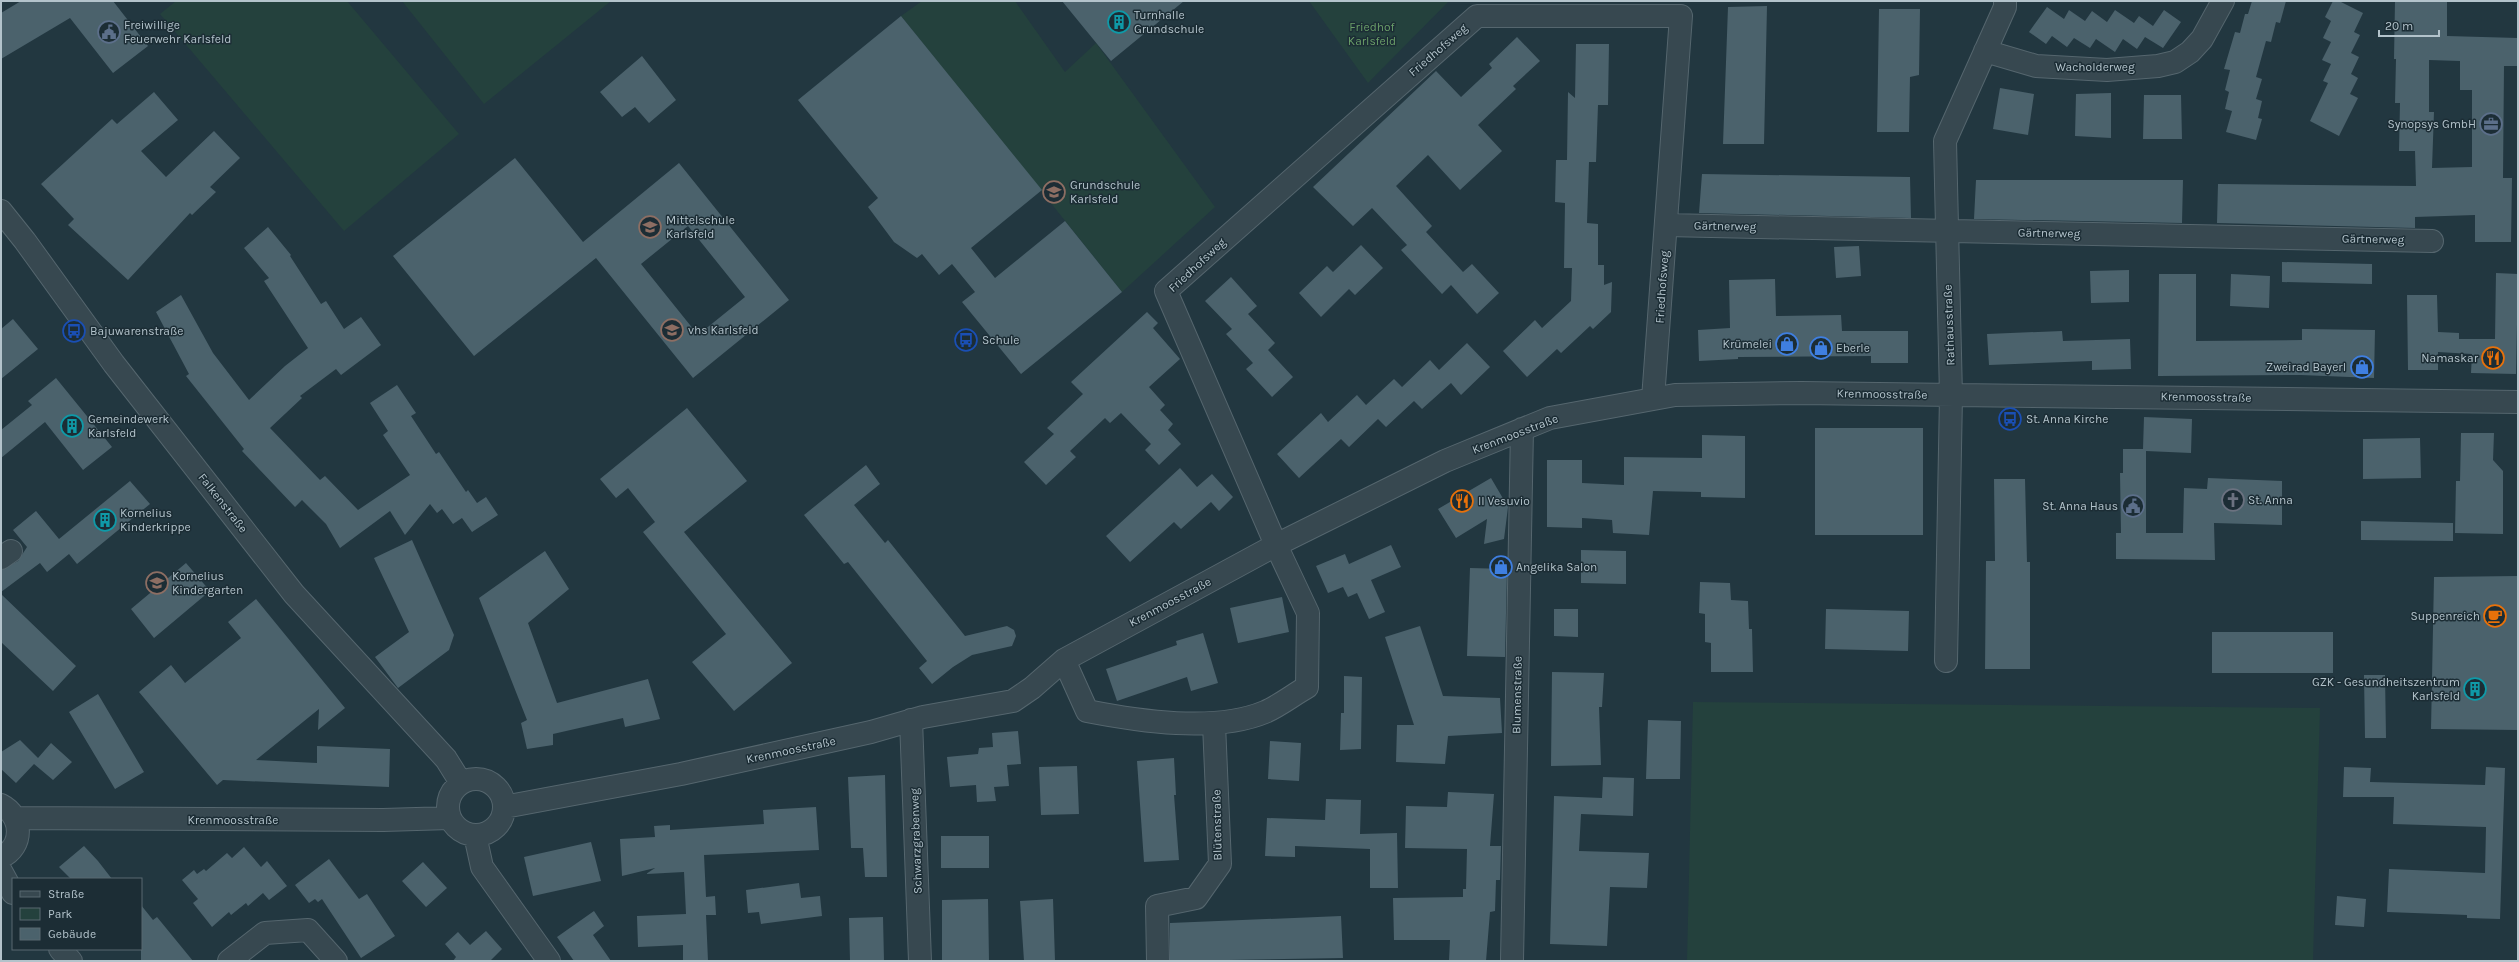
<svg xmlns="http://www.w3.org/2000/svg" width="2519" height="962" font-family="Karla,sans-serif">
	<style>
		.green { fill: #24413d }
		.building { fill: #4b626c; fill-rule: evenodd }
		.lines { fill: none; stroke-linecap: round; stroke-linejoin: round }
		.minor-casing { stroke: #55666e; stroke-width: 24 }
		.minor { stroke: #374850; stroke-width: 22 }
		.labels { text-anchor: middle; stroke-width: 3; stroke-linejoin: round; paint-order: stroke }
		.poi-label { font-size: 12px; fill: #b3c3cb; stroke: #1c2d35; text-anchor: start }
		.park-label { font-size: 12px; fill: #6a9e68; stroke: #1c2d35 }
		.street-label { font-size: 12px; fill: #b3c3cb; stroke: #1c2d35 }
	</style>
	<rect width="100%" height="100%" fill="#223740"/>
	<path class="green" d="M176,1H347L459,134L344,231L160,14Z
		M402,1H611L484,104Z
		M922,1H1015L1065,72L1096,43L1215,207L1122,292L901,16Z
		M1309,1H1449L1368,83Z
		M1693,702L2320,708L2313,961H1687Z"/>
	<path class="building" d="M21,1H113L148,46L113,73L70,18L1,59V13Z
		M1062,1H1184L1111,61Z
		M2252,1H2286L2280,23L2276,22L2271,42L2266,41L2256,77L2262,79L2256,99L2262,101L2258,118L2262,119L2256,140L2226,132L2232,111L2225,109L2229,92L2225,90L2230,70L2224,69L2235,32L2240,33L2245,14H2248Z
		M2333,1H2339L2363,13L2354,32L2360,35L2351,53L2359,57L2351,74L2358,78L2350,94L2358,98L2339,136L2310,121L2328,83L2323,81L2331,64L2322,60L2331,42L2323,38L2331,21L2325,17Z
		M2395,1H2447V36L2518,38V66H2504L2503,178H2512L2511,242H2475V215L2415,217V228L2217,223L2218,184L2416,186L2415,151H2399L2400,103H2395L2396,59H2394ZM2429,60L2460,61V90H2472V167L2432,168L2434,112H2429Z
		M1767,6L1764,144H1723L1728,7Z
		M2047,7L2064,19L2069,10L2085,21L2092,11L2107,22L2115,10L2134,23L2139,16L2153,26L2164,10L2181,22L2163,48L2145,37L2137,49L2123,39L2115,52L2096,39L2090,48L2074,38L2067,47L2052,36L2046,44L2029,32Z
		M1879,9H1920L1919,75L1910,77L1909,132H1877Z
		M901,16L1042,190L971,248L995,278L1065,221L1122,292L1021,374L962,302L975,292L952,264L939,275L922,254L917,258L894,242L868,207L878,198L798,100Z
		M1517,37L1540,61L1513,86L1516,89L1478,125L1502,151L1460,190L1428,155L1396,186L1432,226L1426,232L1463,272L1472,264L1499,293L1477,314L1451,285L1442,294L1401,250L1407,245L1372,208L1353,226L1313,187L1436,71L1461,97L1492,68L1489,64Z
		M1576,44H1609L1608,105H1598L1596,162H1589L1587,223L1598,224V265H1604V285L1612,282L1611,312L1593,329L1590,326L1561,353L1557,349L1527,377L1503,351L1535,320L1542,328L1571,301L1572,268H1564L1565,203L1555,202L1556,160H1567L1568,92L1575,98Z
		M642,56L676,100L649,123L635,107L622,117L600,92Z
		M2000,88L2034,94L2028,135L1993,129Z
		M154,92L178,120L141,151L166,177L214,131L240,158L210,187L216,192L192,215L190,213L128,280L68,225L74,219L41,184L112,119L117,124Z
		M2111,93V138L2075,136L2076,94Z
		M2144,95H2181L2182,139H2143Z
		M515,158L583,242L679,163L789,300L693,378L596,258L474,356L393,256ZM688,226L745,297L698,335L641,264Z
		M1702,174L1910,177L1911,218L1699,213Z
		M1976,180H2183L2182,223L1974,219Z
		M268,227L291,255L290,256L321,304L326,301L344,329L361,317L381,345L341,375L336,369L300,396L302,398L270,428L320,480L325,476L358,510L410,475L383,435L388,431L370,403L397,385L416,413L411,416L436,454L439,452L466,492L468,490L477,503L486,497L498,515L472,532L462,518L453,524L442,509L437,513L430,504L405,535L390,511L340,548L326,524L302,500L295,507L242,451L244,449L186,376L189,374L156,312L181,295L213,353L249,400L285,366L308,348L264,281L269,278L244,248Z
		M1361,245L1383,268L1355,295L1349,289L1321,317L1299,293L1327,266L1333,272Z
		M1859,246L1861,276L1836,278L1834,247Z
		M2282,262L2372,264V284L2282,282Z
		M2129,270V302L2091,303L2090,271Z
		M2496,273L2518,274L2516,374L2471,373L2472,354L2438,352V370H2408L2407,295H2437L2438,332L2459,333V339H2495Z
		M2159,274H2196V341L2302,340V329L2375,330L2374,378L2301,375L2158,376Z
		M2231,274L2270,276L2269,308L2230,306Z
		M1231,277L1257,306L1248,314L1275,343L1268,350L1293,377L1272,397L1246,369L1253,363L1226,334L1232,329L1205,301Z
		M1775,279L1776,316L1841,315L1842,331H1908V363H1871V356L1738,357V359L1699,361L1698,330L1730,328L1729,280Z
		M1147,312L1158,323L1153,328L1180,359L1149,387L1165,405L1160,410L1173,424L1168,430L1181,444L1159,465L1145,450L1151,444L1121,413L1110,423L1105,418L1070,451L1076,457L1046,485L1024,462L1054,434L1047,428L1083,394L1071,382Z
		M13,319L38,349L1,379V329Z
		M2062,331L2063,341L2130,339L2131,369L2092,370V361L1989,365L1987,334Z
		M1467,343L1490,367L1461,395L1451,383L1422,409L1414,401L1386,427L1378,419L1349,447L1341,439L1299,478L1277,454L1321,413L1328,422L1357,395L1366,405L1394,379L1402,387L1430,360L1439,370Z
		M56,378L112,447L83,470L45,422L1,458V430L32,405L28,401Z
		M687,408L747,481L684,532L792,663L734,711L692,662L726,634L643,532L655,522L628,488L616,498L600,479Z
		M2144,417L2192,419L2191,453L2146,451V533H2183L2184,488L2207,489L2208,478L2282,481V525L2214,523L2215,560L2116,559V533H2121L2120,473H2123V449H2143Z
		M1815,428H1923V535H1815Z
		M2461,433H2494L2493,460L2503,471V534L2455,533L2456,481H2460Z
		M1702,435L1745,436V498L1701,497V492L1653,491L1649,535L1613,533L1612,520L1582,518V528L1547,527V460H1582V483L1624,485V457L1702,458Z
		M2420,438L2421,478L2363,479V439Z
		M866,465L880,484L854,505L885,543L888,540L965,636L1007,626L1014,630L1016,636L1012,646L972,655L953,667L932,684L919,668L927,661L848,562L844,564L804,515Z
		M1180,468L1197,487L1212,474L1233,497L1219,511L1211,502L1181,529L1174,522L1130,562L1106,536Z
		M1491,478L1508,507L1504,539L1484,544L1487,519L1456,538L1438,509Z
		M1994,479H2025L2027,562H2030V669H1985L1986,561H1995Z
		M130,481L150,504L77,564L69,554L47,572L40,563L1,592V570L18,561L27,547L13,530L36,511L59,539Z
		M2361,521L2453,523V541L2361,540Z
		M412,540L454,635L449,650L398,688L375,657L409,632L374,558Z
		M1391,545L1401,567L1371,580L1385,612L1369,619L1357,593L1348,597L1343,587L1328,593L1316,566L1345,554L1349,564Z
		M1581,550L1626,551V584L1581,583Z
		M545,551L569,589L528,623L557,703L648,679L660,719L625,727L623,718L553,734V745L527,749L521,723L527,720L479,598Z
		M186,563L210,591L154,638L131,609Z
		M1470,568L1507,569L1505,657L1467,656Z
		M2518,576V730L2431,729L2434,577Z
		M1700,582L1730,583L1731,600L1748,601L1749,629H1752L1753,672H1711V643L1705,642V614L1699,613Z
		M1,594L76,666L53,691L1,642Z
		M1282,597L1289,632L1238,643L1230,608Z
		M256,599L345,708L318,730L319,709L256,760L317,763V746L390,749L389,787L223,780L217,785L139,692L171,665L185,683L241,638L228,622Z
		M1554,609H1578V637L1554,636Z
		M1826,609L1909,611L1908,651L1825,649Z
		M1420,626L1443,696L1500,698L1502,733L1448,736L1445,764L1396,762L1397,725H1414L1385,637Z
		M2212,632H2333V673H2212Z
		M1203,633L1218,683L1191,691L1187,677L1117,701L1106,669L1177,645L1176,641Z
		M1552,672L1604,673L1602,707H1599L1601,765L1551,766Z
		M2364,675H2385L2386,738H2365Z
		M1344,676L1362,677L1361,749L1340,750L1341,713H1344Z
		M98,694L144,772L115,789L69,712Z
		M1648,720L1681,721L1680,779H1646Z
		M1018,731L1021,764L1007,765L1009,786L994,787L996,801L977,802L976,785L950,787L947,757L978,754L979,748L993,747L992,733Z
		M20,740L38,758L51,743L72,762L53,780L34,764L16,783L1,769V752Z
		M1270,741L1301,743L1299,781L1268,779Z
		M1174,758L1176,795H1174L1179,860L1144,862L1137,761Z
		M1077,766L1079,814L1041,815L1039,767Z
		M2344,767L2371,768L2370,782L2485,785L2486,767L2505,768L2500,919L2467,918V915L2387,912L2389,869L2485,873L2486,827L2393,824L2394,797H2343Z
		M885,775L887,877H865L863,848H851L848,777Z
		M1603,777L1634,778L1633,816L1581,814L1579,851L1649,853L1647,888L1610,887L1607,946L1550,944L1554,796L1602,798Z
		M1448,792L1494,794L1490,846H1501L1500,880H1496L1495,911L1490,912L1486,961H1449L1450,940H1394L1393,898L1463,897V889H1466L1467,849L1405,848L1406,806L1447,807Z
		M1326,799L1361,800L1360,834L1397,833L1398,888H1370V849L1295,846V857L1265,856L1267,818L1325,820Z
		M816,807L819,850L704,855L706,897L715,896L716,915H706L708,961H683V945L638,947L637,916L686,914L684,872L646,874L655,868L622,876L620,839L655,837L654,826L670,825V830L764,824L763,810Z
		M941,836H989V868H941Z
		M591,842L601,881L533,896L524,857Z
		M84,846L98,861L112,879H71L59,867Z
		M244,847L261,867L267,861L287,886L269,900L263,893L248,906L246,903L231,915L229,912L212,927L193,903L198,899L182,880L194,870L197,874L204,869L206,871L227,853L232,858Z
		M329,859L359,899L367,894L395,936L361,958L322,899L318,902L315,899L309,903L295,885Z
		M423,862L447,888L426,907L402,881Z
		M799,883L801,898L820,896L822,916L761,924L759,912L748,913L746,890Z
		M2337,896L2366,899L2364,927L2335,925Z
		M988,899L989,961H942V900Z
		M1053,899L1055,961H1024L1020,901Z
		M141,905L153,920L157,917L193,961H141Z
		M594,911L604,926L593,935L611,961H574L557,937Z
		M1341,916L1343,958L1170,961V923Z
		M883,917L884,961H850L849,918Z
		M486,931L502,949L490,961H453L456,957L445,944L458,932L470,945Z"/>
	<g class="lines">
		<g class="minor-casing">
			<path id="minor" d="M1985,51L2036,66L2107,70L2158,66L2175,62L2190,52L2202,39L2223,1
				M1,211L25,241L114,364L294,594L446,759L461,783
				M1666,225L2432,241
				M1,558L11,551
				M1064,660L1087,711C1138,721 1215,733 1265,712C1279,706 1293,695 1307,687L1308,613L1276,545L1166,291L1477,16H1681L1653,399
				M1946,661L1951,396L1945,141L2005,7V1
				M911,720L920,961
				M448 807a28 28 0 1 1 56 0a28 28 0 1 1-56 0Z
				M1,805C23,816 24,847 1,857
				M504,807L681,774L871,732L923,717L1013,701L1032,688L1064,660L1276,545L1445,461L1550,418L1675,395L1801,393L2518,402
				M15,818L383,820L450,818
				M475,835L482,867L549,961
				M1,871L13,893
				M60,949L71,961
				M229,961L265,933L308,930L336,961
				M1158,961L1157,906L1196,898L1220,864L1214,724
				M1512,961L1522,429"/>
		</g>
		<use href="#minor" class="minor"/>
	</g>
	<defs>
		<g id="building-ring" transform="scale(1.15)"><circle r="9.5" fill="#1c2d35" stroke="#0f9aa8" stroke-width="1.5"/><path d="M-4-6H4V6H1V3H-1V6H-4ZM-2.5-4.3h1.7v1.8h-1.7ZM.8-4.3h1.7v1.8H.8ZM-2.5-1h1.7V.8h-1.7ZM.8-1h1.7V.8H.8Z" fill="#0f9aa8"/></g>
		<g id="civic-ring" transform="scale(1.15)"><circle r="9.5" fill="#1c2d35" stroke="#5c6f8a" stroke-width="1.5"/><path d="M-.6-6.5H3V-4.5H.6V-3L4-1V1h2V6H-6V1h2V-1L-.6-3ZM-1.2 2.5V6h2.4V2.5Z" fill="#5c6f8a"/></g>
		<g id="office-ring" transform="scale(1.15)"><circle r="9.5" fill="#1c2d35" stroke="#5c6f8a" stroke-width="1.5"/><path d="M-6-3h4V-5.5h4V-3h4V5H-6ZM-1-4.5V-3h2v-1.5ZM-6 0V1H6V0Z" fill="#5c6f8a"/></g>
		<g id="school-ring" transform="scale(1.15)"><circle r="9.5" fill="#1c2d35" stroke="#8d6e63" stroke-width="1.5"/><path d="M0-5L7-2L0 1L-7-2ZM-4 1L0 2.5L4 1V4Q0 6-4 4Z" fill="#8d6e63"/></g>
		<g id="bus-ring" transform="scale(1.15)"><circle r="9.5" fill="#1c2d35" stroke="#1a4fb4" stroke-width="1.5"/><path d="M-5-6H5V4H4V6H2V4H-2V6H-4V4H-5ZM-3.5-4V0h7V-4ZM-3.5 1.2v1.5H-2V1.2ZM2 1.2v1.5H3.5V1.2Z" fill="#1a4fb4"/></g>
		<g id="shop-ring" transform="scale(1.15)"><circle r="9.5" fill="#1c2d35" stroke="#3f7fe0" stroke-width="1.5"/><path d="M-5-2.5h2.3a2.7 3.5 0 0 1 5.4 0H5L5.5 6h-11ZM-1.5-2.5h3a1.5 2.3 0 0 0-3 0Z" fill="#3f7fe0"/></g>
		<g id="restaurant-ring" transform="scale(1.15)"><circle r="9.5" fill="#1c2d35" stroke="#e8710a" stroke-width="1.5"/><path d="M-5-6h1v4h1v-4h1v4h1v-4h1v5L-1.5 .5V6h-2V.5L-5-1ZM5-6V6H3V1.5H1.5Q1.5-4 5-6Z" fill="#e8710a"/></g>
		<g id="church-ring" transform="scale(1.15)"><circle r="9.5" fill="#1c2d35" stroke="#6b7280" stroke-width="1.5"/><path d="M-1.2-6h2.4v3.5h3.3v2.4h-3.3V6h-2.4V-.1h-3.3v-2.4h3.3Z" fill="#6b7280"/></g>
		<g id="cafe-ring" transform="scale(1.15)"><circle r="9.5" fill="#1c2d35" stroke="#e8710a" stroke-width="1.5"/><path d="M-5.5-4.5H6V0H3Q3 3.5 0 3.5H-2.5Q-5.5 3.5-5.5 0ZM3-3.2v2h1.7v-2ZM-6 4.5H4V6H-6Z" fill="#e8710a"/></g>
	</defs>
	<g fill-rule="evenodd">
		<use href="#building-ring" x="1119" y="22"/>
		<use href="#civic-ring" x="109" y="32"/>
		<use href="#office-ring" x="2491" y="124"/>
		<use href="#school-ring" x="1054" y="192"/>
		<use href="#school-ring" x="650" y="227"/>
		<use href="#school-ring" x="672" y="330"/>
		<use href="#bus-ring" x="74" y="331"/>
		<use href="#bus-ring" x="966" y="340"/>
		<use href="#shop-ring" x="1787" y="344"/>
		<use href="#shop-ring" x="1821" y="348"/>
		<use href="#restaurant-ring" x="2493" y="358"/>
		<use href="#shop-ring" x="2362" y="367"/>
		<use href="#bus-ring" x="2010" y="419"/>
		<use href="#building-ring" x="72" y="426"/>
		<use href="#church-ring" x="2233" y="500"/>
		<use href="#restaurant-ring" x="1462" y="501"/>
		<use href="#civic-ring" x="2133" y="506"/>
		<use href="#building-ring" x="105" y="520"/>
		<use href="#shop-ring" x="1501" y="567"/>
		<use href="#school-ring" x="157" y="583"/>
		<use href="#cafe-ring" x="2495" y="616"/>
		<use href="#building-ring" x="2475" y="689"/>
	</g>
	<g class="labels">
		<g class="poi-label">
			<text x="1134" y="19">Turnhalle<tspan x="1134" dy="14">Grundschule</tspan></text>
			<text x="124" y="29">Freiwillige<tspan x="124" dy="14">Feuerwehr Karlsfeld</tspan></text>
			<text x="2476" y="128" text-anchor="end">Synopsys GmbH</text>
			<text x="1070" y="189">Grundschule<tspan x="1070" dy="14">Karlsfeld</tspan></text>
			<text x="666" y="224">Mittelschule<tspan x="666" dy="14">Karlsfeld</tspan></text>
			<text x="688" y="334">vhs Karlsfeld</text>
			<text x="90" y="335">Bajuwarenstraße</text>
			<text x="982" y="344">Schule</text>
			<text x="1772" y="348" text-anchor="end">Krümelei</text>
			<text x="1836" y="352">Eberle</text>
			<text x="2478" y="362" text-anchor="end">Namaskar</text>
			<text x="2346" y="371" text-anchor="end">Zweirad Bayerl</text>
			<text x="88" y="423">Gemeindewerk<tspan x="88" dy="14">Karlsfeld</tspan></text>
			<text x="2026" y="423">St. Anna Kirche</text>
			<text x="2248" y="504">St. Anna</text>
			<text x="1478" y="505">Il Vesuvio</text>
			<text x="2118" y="510" text-anchor="end">St. Anna Haus</text>
			<text x="120" y="517">Kornelius<tspan x="120" dy="14">Kinderkrippe</tspan></text>
			<text x="1516" y="571">Angelika Salon</text>
			<text x="172" y="580">Kornelius<tspan x="172" dy="14">Kindergarten</tspan></text>
			<text x="2480" y="620" text-anchor="end">Suppenreich</text>
			<text x="2460" y="686" text-anchor="end">GZK - Gesundheitszentrum<tspan x="2460" dy="14">Karlsfeld</tspan></text>
		</g>
		<g class="park-label">
			<text x="1372" y="31">Friedhof<tspan x="1372" dy="14">Karlsfeld</tspan></text>
		</g>
		<g class="street-label">
			<text transform="translate(1438 50) rotate(-41)" y="4">Friedhofsweg</text>
			<text x="2095" y="71">Wacholderweg</text>
			<text transform="translate(1725 226) rotate(1)" y="4">Gärtnerweg</text>
			<text transform="translate(2049 233) rotate(1)" y="4">Gärtnerweg</text>
			<text transform="translate(2373 239) rotate(1)" y="4">Gärtnerweg</text>
			<text transform="translate(1197 265) rotate(-43)" y="4">Friedhofsweg</text>
			<text transform="translate(1662 287) rotate(-86)" y="4">Friedhofsweg</text>
			<text transform="translate(1949 325) rotate(-92)" y="4">Rathausstraße</text>
			<text transform="translate(1882 394) rotate(1)" y="4">Krenmoosstraße</text>
			<text transform="translate(2206 397) rotate(1)" y="4">Krenmoosstraße</text>
			<text transform="translate(1515 434) rotate(-21)" y="4">Krenmoosstraße</text>
			<text transform="translate(223 503) rotate(52)" y="4">Falkenstraße</text>
			<text transform="translate(1170 602) rotate(-28)" y="4">Krenmoosstraße</text>
			<text transform="translate(1517 695) rotate(-89)" y="4">Blumenstraße</text>
			<text transform="translate(791 750) rotate(-12)" y="4">Krenmoosstraße</text>
			<text x="233" y="824">Krenmoosstraße</text>
			<text transform="translate(1217 825) rotate(-91)" y="4">Blütenstraße</text>
			<text transform="translate(916 841) rotate(-92)" y="4">Schwarzgrabenweg</text>
		</g>
	</g>
	<rect width="2519" height="962" fill="none" stroke="#b3c3cb" stroke-width="4"/>
	<rect x="12" y="878" width="130" height="72" fill="#1c2d35" stroke="#586971"/>
	<rect x="20" y="891" width="20" height="6" fill="#374850" stroke="#586971"/>
	<text x="48" y="898" font-size="12" fill="#b3c3cb">Straße</text>
	<rect x="20" y="908" width="20" height="12" fill="#24413d" stroke="#586971"/>
	<text x="48" y="918" font-size="12" fill="#b3c3cb">Park</text>
	<rect x="20" y="928" width="20" height="12" fill="#4b626c" stroke="#586971"/>
	<text x="48" y="938" font-size="12" fill="#b3c3cb">Gebäude</text>
	<path d="M2379 30v6h60v-6" fill="none" stroke="#b3c3cb" stroke-width="2"/>
	<text x="2385" y="30" font-size="12" fill="#b3c3cb" stroke="#1c2d35" stroke-width="3" paint-order="stroke">20 m</text>
</svg>
